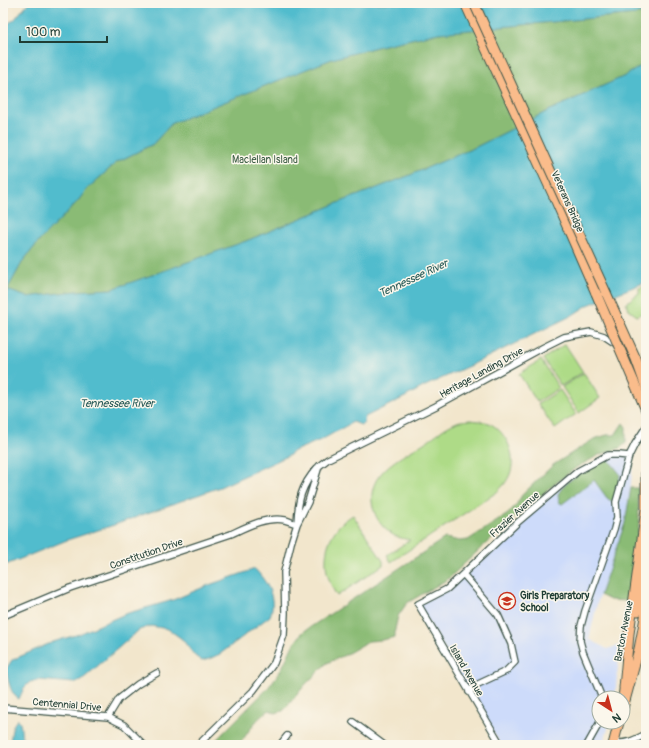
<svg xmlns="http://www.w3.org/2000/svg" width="649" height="748" font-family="Pangolin,sans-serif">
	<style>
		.built { fill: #cddbfa }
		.green { fill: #aedb87; stroke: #668c5e }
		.forest { fill: #8abb74; stroke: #547c54 }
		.water { fill: #51bccd; stroke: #387c80 }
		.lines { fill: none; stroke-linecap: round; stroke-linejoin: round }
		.minor-casing { stroke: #3f564b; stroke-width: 8 }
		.primary-casing { stroke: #3f564b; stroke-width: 11 }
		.minor { stroke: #fff; stroke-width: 5.5 }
		.primary { stroke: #fabc8b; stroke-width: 9 }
		.primary-bridge-casing { stroke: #3f564b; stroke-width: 11; stroke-linecap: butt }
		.primary-bridge { stroke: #fabc8b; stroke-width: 9 }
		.labels { text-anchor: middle; stroke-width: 3; stroke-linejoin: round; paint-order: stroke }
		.park-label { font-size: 10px; fill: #3c5d45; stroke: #fbf7ec }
		.street-label { font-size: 10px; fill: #1f3d34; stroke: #fbf7ec }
		.poi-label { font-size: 10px; font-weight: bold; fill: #1f3d34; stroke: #fbf7ec; text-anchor: start }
		.water-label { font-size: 11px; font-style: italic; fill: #2c5d5a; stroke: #fbf7ec }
	</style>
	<rect width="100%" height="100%" fill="#fbf7ec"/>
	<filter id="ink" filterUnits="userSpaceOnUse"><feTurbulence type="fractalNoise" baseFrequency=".025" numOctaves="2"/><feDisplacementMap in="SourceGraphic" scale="8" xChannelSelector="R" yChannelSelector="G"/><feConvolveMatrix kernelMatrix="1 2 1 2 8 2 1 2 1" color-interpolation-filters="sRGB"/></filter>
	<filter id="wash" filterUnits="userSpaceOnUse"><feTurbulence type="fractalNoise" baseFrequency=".012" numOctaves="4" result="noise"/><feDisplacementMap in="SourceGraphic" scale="16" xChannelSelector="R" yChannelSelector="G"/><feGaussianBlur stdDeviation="0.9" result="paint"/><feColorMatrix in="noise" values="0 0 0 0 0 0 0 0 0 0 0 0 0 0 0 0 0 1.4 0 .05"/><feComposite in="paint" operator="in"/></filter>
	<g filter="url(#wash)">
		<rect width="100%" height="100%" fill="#f2e6cc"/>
		<path class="built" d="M608,455L629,456L633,459L631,483L625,523L597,604L589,639L607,649L620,645L615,698H599V722H610L603,745H501L418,604L447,589L578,471Z"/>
		<path class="green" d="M646,286V311L637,316L630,311L626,303L639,293V288Z
			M565,344L583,372L561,386L543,359Z
			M541,360L559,388L537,402L519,374Z
			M584,373L600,398L579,413L562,387Z
			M560,390L576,414L555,429L538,404Z
			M470,420C476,421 483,421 489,423C507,432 517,456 510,474C507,482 502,487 497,492L391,562L387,555L410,540C405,539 400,538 395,536C374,525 364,496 379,476C391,460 411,452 427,441C436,435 445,427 455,423C460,420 465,421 470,420Z
			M353,515L383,561V565L337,596C323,574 321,548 338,527C342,522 348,518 353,515Z"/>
		<path class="forest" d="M646,13V63L625,76L550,110L476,147L408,176L338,203L246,241L155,274L112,289L77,291L27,297L7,290L23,261L40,240L77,202L87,189L117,162L153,144L172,123L332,59L384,45L438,33Z
			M623,423L626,427V443L620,448L599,455L577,467L556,483L509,522L448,579L407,603L398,616L395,629V637L382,640L369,641L345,655L327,663L304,686L283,711L275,713L270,710C256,717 248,733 239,745H211L268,688L281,670L293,645L303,632L445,538L460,541L468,540L508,514L516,505L522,495L553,465L594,439L607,435H615Z
			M608,459L620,474L619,483L614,503L607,498L594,480L562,504L559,502L558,494C567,478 591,466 608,459Z
			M631,488H638L639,523L629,601L610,600L600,595L625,523Z"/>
		<path class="water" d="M28,3H646V13L438,33L384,45L332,59L172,123L153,144L117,162L87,189L77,202L40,240L23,261L7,290L27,297L77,291L112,289L155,274L246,241L338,203L408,176L476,147L550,110L625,76L646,63V282L588,305L571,316L469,366L425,386L405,397L365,417L364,423L361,425L353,422L323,439L292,452L290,455L220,487L114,525L67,540L3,566V26L14,20Z
			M255,569C267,582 277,598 270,616L220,654L209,659L202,661L195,656L182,639L168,629L151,626L139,630L84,678L74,683L39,680L30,682L24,688L19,699C10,695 8,678 6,669L12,660L53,642L79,634L125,614L173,600L209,585Z
			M18,719C23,727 19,732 24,741L40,745H8C14,735 8,729 18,719Z"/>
	</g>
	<g filter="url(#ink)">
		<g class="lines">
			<g class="minor-casing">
				<path id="minor" d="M463,574L498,615L511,644L515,662L506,671L476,685L469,692
					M3,616L70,588L231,534C246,527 267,516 285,520C289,521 293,523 297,524C298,500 301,486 317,468
					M602,698L583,652L580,641L581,626L585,611L614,529L617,517L616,502L629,456L635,444L646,427
					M3,708L108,717L124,725L144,745
					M108,717L119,699L138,684L157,673
					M353,722L384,745
					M614,743C627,744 635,740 646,734
					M198,745L253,691L274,663L284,635L285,613L284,572L291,543L297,524L308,502L319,466L328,459L436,406L544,347L564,337L591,332L604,336L622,348L635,364
					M280,745L287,736
					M501,745L418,604L447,589L518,522L578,471L608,455H619L629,456
					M587,745L600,722"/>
			</g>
			<g class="primary-casing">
				<path id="primary" d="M465,3L556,201L596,293
					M638,611L646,569
					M624,688L629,634L646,509V472
					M623,698L625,682
					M623,708L639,649L646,612
					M613,745L619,722"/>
			</g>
			<use href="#minor" class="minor"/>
			<use href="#primary" class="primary"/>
			<g class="primary-bridge-casing">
				<path id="primary-bridge" d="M474,3L613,308L636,359L646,387
					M596,293L646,410"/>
			</g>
			<use href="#primary-bridge" class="primary-bridge"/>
		</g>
	</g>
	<defs>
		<g id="school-ring" transform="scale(0.9)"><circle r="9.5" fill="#fbf7ec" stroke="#c8321e" stroke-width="1.5"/><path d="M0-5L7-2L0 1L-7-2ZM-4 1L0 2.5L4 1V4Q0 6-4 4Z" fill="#c8321e"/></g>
	</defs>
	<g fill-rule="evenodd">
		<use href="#school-ring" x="507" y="601"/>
	</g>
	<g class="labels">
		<g class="park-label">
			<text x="265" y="163">Maclellan Island</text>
		</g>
		<g class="street-label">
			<text transform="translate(568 201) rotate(66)" y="4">Veterans Bridge</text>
			<text transform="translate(481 372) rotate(-29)" y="4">Heritage Landing Drive</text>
			<text transform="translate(514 514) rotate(-42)" y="4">Frazier Avenue</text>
			<text transform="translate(146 553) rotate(-19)" y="4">Constitution Drive</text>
			<text transform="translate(623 631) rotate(-79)" y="4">Barton Avenue</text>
			<text transform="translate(467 670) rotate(60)" y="4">Island Avenue</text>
			<text transform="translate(67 704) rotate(5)" y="4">Centennial Drive</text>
		</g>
		<g class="poi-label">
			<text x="520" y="599">Girls Preparatory<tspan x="520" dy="12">School</tspan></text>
		</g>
		<g class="water-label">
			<text transform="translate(413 278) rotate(-25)" y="4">Tennessee River</text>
			<text x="117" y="407">Tennessee River</text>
		</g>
	</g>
	<rect width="649" height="748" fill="none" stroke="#fbf7ec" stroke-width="16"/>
	<g transform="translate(611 710) rotate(144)"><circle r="19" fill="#fbf7ec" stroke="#a3ada2"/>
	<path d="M0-3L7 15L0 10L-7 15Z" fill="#c8321e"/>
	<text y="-6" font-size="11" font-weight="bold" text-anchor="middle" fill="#1f3d34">N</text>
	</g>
	<path d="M20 36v6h87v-6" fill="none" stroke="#1f3d34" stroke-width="2"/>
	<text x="26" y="36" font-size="12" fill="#1f3d34" stroke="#fbf7ec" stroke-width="3" paint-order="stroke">100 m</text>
</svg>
